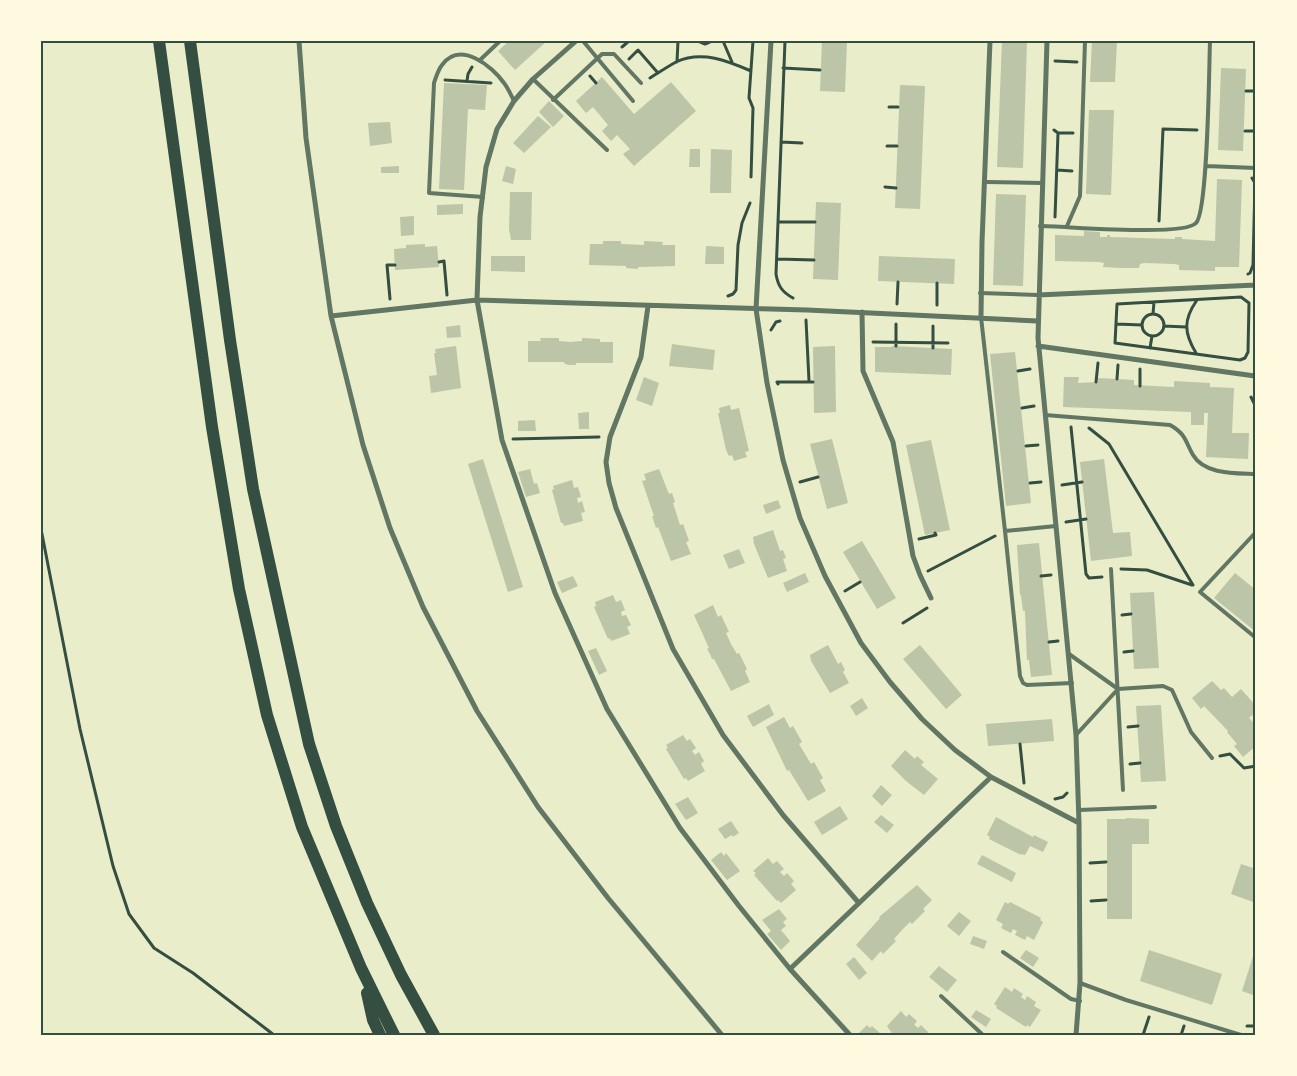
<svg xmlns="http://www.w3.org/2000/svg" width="1297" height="1076" font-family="Lato,sans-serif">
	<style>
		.building { fill: #bcc5a7 }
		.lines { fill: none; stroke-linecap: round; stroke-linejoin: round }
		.path { stroke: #344e41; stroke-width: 3 }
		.service { stroke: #617663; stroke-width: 4 }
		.minor { stroke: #617663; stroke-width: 5 }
		.motorway { stroke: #344e41; stroke-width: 12 }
		.neatline { fill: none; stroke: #344e41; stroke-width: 2 }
	</style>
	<rect width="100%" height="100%" fill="#e9edc9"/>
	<path class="building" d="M509,41H547L515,70L498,51Z
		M822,41H847L845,92L820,91Z
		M1002,41H1027L1023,168L997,167Z
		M1092,41H1117L1115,82H1090Z
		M1221,68L1246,69L1243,151L1218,150Z
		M602,77L634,114L671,82L696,111L634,166L623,154L630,149L617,135L611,141L602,131L608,125L593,107L586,113L576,101Z
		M444,83L487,85L485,110L468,109L464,190L439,189Z
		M900,85L925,86L920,209L895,208Z
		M549,101L564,116L553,127L539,112Z
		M1089,110H1114L1111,195L1086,194Z
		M538,116L551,127L524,153L513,143Z
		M390,122L392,143L370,146L368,123Z
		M690,149H700V167H689Z
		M711,149L732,150L731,193H710Z
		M399,166V173H381V167Z
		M506,166L516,169L513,184L502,181Z
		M1217,179L1242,180L1239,267H1215V271L1179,270V265L1174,264L1144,263L1140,264L1139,268H1121L1103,267L1104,263L1099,262L1055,261V235L1084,236V231L1100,232V237H1107V235H1110V237L1175,239V237H1182V239L1215,241Z
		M510,192H532L531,240H511L509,229Z
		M996,194L1026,195L1023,286L993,285Z
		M816,202L841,203L838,280L813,279Z
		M463,204V214L437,215V205Z
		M414,216V235L401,236L400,217Z
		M603,241H621V244L644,245V241L663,242L662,245H675V266L638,267V269L626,268V266L589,265L590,244H603Z
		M425,244V247L437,246L439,267L395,270L394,249L406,248V245Z
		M706,246L724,247V264H705Z
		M491,256H525V272L491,271Z
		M879,256L955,259L954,284L878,281Z
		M460,325L461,337L447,338L446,327Z
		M540,338H559V341L570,342L582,341V338L600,339V342H613V363H576V365H570L565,364L564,362H528V341H541Z
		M672,344L715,350L713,370L669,366Z
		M456,346L461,388L431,393L429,376L437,375L434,353H436L435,349Z
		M835,346L836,412L814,413L813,347Z
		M892,346L952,349L951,375L875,372V347H892Z
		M1015,352L1031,503L1006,506L990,354Z
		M644,377L659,383L652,406L636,400Z
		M1064,377H1079L1078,383L1098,382V378L1117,379L1134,380V385L1174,387V381L1210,383V387L1234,388L1232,433H1249L1248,459L1206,457L1208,413H1204V425H1191V412L1063,407Z
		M730,405L731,410L739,408L749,451L745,452L747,457L734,461L732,455L729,456L726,450L718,413H720L719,408Z
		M589,412V429H579L578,413Z
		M535,420L536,431H518V421Z
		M832,439L848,503L827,509L810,444Z
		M931,440L950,530L925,535L906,445Z
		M483,459L523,587L508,592L468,464Z
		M1104,459L1113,533L1130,532L1132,556L1091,561L1080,462Z
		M530,469L534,484L537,483L540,493L526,497L518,472Z
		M659,469L669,494L672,493L675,502L673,503L680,525L683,524L689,541L686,542L691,554L671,561L658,527L656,528L652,516H654L642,481L646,480L644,474Z
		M572,480L574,488L578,487L581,497L577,498L578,503L582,501L585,512L581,513L583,521L564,526L563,523H561L552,490L554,489L553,486Z
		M778,500L781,508L766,514L763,505Z
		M773,530L780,551L783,550L786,558L783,559L787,571L768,578L754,544L753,537Z
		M862,541L896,598L877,609L843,552Z
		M1039,543L1052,675L1031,677L1029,660H1027L1025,611H1023L1021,595H1020L1017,545Z
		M739,549L745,563L729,569L723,555Z
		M805,573L809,582L787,592L783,583Z
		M1235,573L1256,590V632L1214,598Z
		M573,576L578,586L562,593L557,582Z
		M1154,592L1159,668L1134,669L1130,593Z
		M613,595L616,602L621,600L625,610L621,612L622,616L626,615L631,625L627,627L630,634L611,641L610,638L608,639L594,607L596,606L595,602Z
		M713,605L718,617L721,615L729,632L726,633L731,644L737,654L739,653L747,669L745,671L750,682L731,691L714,659H712L710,654L707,649L709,648L694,615Z
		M828,645L838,664L841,662L845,670L843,672L849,683L830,693L811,661L810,655Z
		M920,645L962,695L946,709L903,659Z
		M596,648L607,671L599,675L588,651Z
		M1212,681L1221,690L1224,688L1232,697L1241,689L1256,706V712L1249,718L1256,725V746L1243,757L1234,746L1237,744L1227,732L1228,731L1204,706L1201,709L1192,698Z
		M862,698L868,708L856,716L850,706Z
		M769,704L774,715L753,727L747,716Z
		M1161,705L1166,781L1141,782L1136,706Z
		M784,717L790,728L793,726L802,742L799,744L811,764L814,762L823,778L820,780L826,791L808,801L789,770L787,771L766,727Z
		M1052,719L1054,741L988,746L986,724Z
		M683,735L687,741L690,739L696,748L692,751L695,755L699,752L704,761L701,764L705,771L688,781L686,778L684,779L666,749L668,748L666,745Z
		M905,750L915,759L917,756L924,762L921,765L938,779L924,795L906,781L891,766Z
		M881,785L892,795L882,806L872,796Z
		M688,797L698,813L686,820L675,804Z
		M840,806L848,819L822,835L814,822Z
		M881,815L894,825L887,833L874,822Z
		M996,817L1033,837L1034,835L1048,842L1043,852L1030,846L1025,855L1021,854V855L989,839L990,837L987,835Z
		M1126,818L1149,819V844H1132V919H1107V819H1126Z
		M731,821L739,833L733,837L732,835L725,839L718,829Z
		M721,852L724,856L726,853L740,871L727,880L711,860Z
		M982,855L1016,873L1012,882L977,864Z
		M768,858L773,864L777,861L784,869L780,872L784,876L787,873L794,881L791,884L796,890L781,903L778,900L777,901L754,875L756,873L753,871Z
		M1241,864L1256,869V903L1231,894Z
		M917,885L932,900L923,909L925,911L912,924L910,922L902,930L894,939L896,941L883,954L881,951L872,961L856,945L880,918L879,917Z
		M1005,902L1008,904L1010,902L1041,918L1040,920L1043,922L1034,940L1027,936L1025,940L1015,935L1017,931L1013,929L1011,933L1001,928L1003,924L996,920Z
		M779,909L787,919L783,922L786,926L781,930L790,941L781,950L767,934L771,931L762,920Z
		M959,912L971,921L959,936L947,926Z
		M973,936L987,941L984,949L970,944Z
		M1026,950L1039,958L1033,967L1020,958Z
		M1149,950L1222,974L1212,1005L1140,981Z
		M1255,950H1256V996L1242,991Z
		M854,957L867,973L859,980L846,964Z
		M939,966L957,980L947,992L929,977Z
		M1005,987L1012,992L1014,988L1023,994L1021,997L1025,1000L1027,996L1036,1002L1034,1006L1041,1010L1030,1027L1027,1025L1026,1027L996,1008L997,1006L994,1004Z
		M976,1010L991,1019L986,1027L971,1017Z
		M901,1011L906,1017L909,1014L917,1021L914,1025L916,1026L918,1028L921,1025L928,1032L926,1035H893L887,1026Z
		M867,1025L870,1028L872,1026L882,1035H861L859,1033Z"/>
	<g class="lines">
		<path class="path" d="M698,41L705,44L712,41
			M723,41L732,62
			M785,41L776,274C778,286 782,292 793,298
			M622,47L629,41
			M629,59L638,50L658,73
			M1055,61L1077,62
			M677,62L678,41
			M783,68L820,70
			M590,76L596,83
			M650,78C658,73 667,67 676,62C702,50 728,61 751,71
			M445,80L491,83
			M467,81L468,74L472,67
			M1246,91H1256
			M889,107H898
			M1054,130L1058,133L1055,217
			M1245,131H1256
			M1058,133H1073
			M781,142L802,143
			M887,146H897
			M1057,170L1072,171
			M751,177L753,108L749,98L753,41
			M885,187L896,188
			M1159,221L1163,129L1197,130
			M778,222H815
			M777,259L814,260
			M439,262L444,261L447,295
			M1248,274L1250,273L1253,265L1255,183L1252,178
			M728,296L733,294L736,290L738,245L742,223L750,203
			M1241,297L1249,303L1248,352L1245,358L1240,360L1115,343L1117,304Z
			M390,299L387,265H395
			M897,304L898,282
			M937,305V283
			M1142 325a11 11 0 1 1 22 0a11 11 0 1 1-22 0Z
			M1153,314L1154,302
			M806,320L809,381
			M896,324V346
			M1116,324L1142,325
			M1164,326L1186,327
			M771,330L776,322L780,321
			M873,342L948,343
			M933,348V326
			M1150,348L1152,336
			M1196,353C1184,333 1183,320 1197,300
			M1018,371L1030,369
			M1117,379L1118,365
			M1096,382L1098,363
			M778,384L777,382H813
			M1140,386V369
			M1251,397L1256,407
			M1022,408L1034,406
			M1071,427L1086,574L1089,578L1102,577
			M1089,428L1109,444L1193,585
			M513,439L599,437
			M1026,446L1038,445
			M800,482L818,477
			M1030,483L1041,482
			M1062,485L1082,482
			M1066,522L1086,519
			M41,529L80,729L113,866L129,914L154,948L193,973L274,1035
			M919,539L936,535L935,533
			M1121,569L1147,570L1192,585
			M928,571L995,536
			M1041,576L1051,575
			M845,591L860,582
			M1122,615L1131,614
			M903,623L927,608
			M1049,642L1058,641
			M1124,652L1133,651
			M1128,727L1138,726
			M1020,744L1024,783
			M1220,756L1230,754L1244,768L1256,766
			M1130,764L1140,763
			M1055,799L1063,797L1067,793
			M1090,863L1106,862
			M1091,901L1106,900
			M1247,1026H1256
			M1143,1035L1149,1017
			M1181,1035L1184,1026"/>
		<path class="service" d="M583,41L633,101
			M480,60L500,41
			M533,79L607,150
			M553,100L602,54H614L641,83
			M1206,166L1256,168
			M985,182L1042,183
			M483,197L429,193L434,83C436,77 438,70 442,65C460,40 492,66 504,83C508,88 511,95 514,101
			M1040,226C1066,226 1183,237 1196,223C1208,211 1209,68 1210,41
			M1067,226L1080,196L1085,41
			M980,293L1038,295
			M981,317L1005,531L1056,526
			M1045,415L1170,425C1186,434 1185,441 1193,455C1205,475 1236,473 1256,474
			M1005,531L1020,676L1023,683L1027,685L1072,683
			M1256,532L1200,592L1256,638
			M1111,569L1123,790
			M1069,654L1118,689L1163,686L1172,690L1191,732L1212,758
			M1076,735L1118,689
			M1079,810L1155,807
			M1003,952L1071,999L1080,1001
			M1080,983L1126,1000L1241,1035
			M941,996L983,1035"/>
		<path class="minor" d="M299,41L306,138L331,316L363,445L390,528L423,607L477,711L538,807L608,898L722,1035
			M576,41L533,79L514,101L497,129L486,167L480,217L477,300L502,440L555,593L607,709L680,828L739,906L790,969L850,1035
			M771,41L756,309L767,383L783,460L800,518L825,576L861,643L890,682L922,719L955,750L991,777L1079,823
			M1047,41L1038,338L1076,735L1079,823L1080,983L1076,1035
			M1256,283V388
			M1038,295L1256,285
			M648,306L641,357L610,437L606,462L609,483L616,508L673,649L723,735L783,815L858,902
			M862,312L863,371L893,442L913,556L920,575L931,598
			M331,316L477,300L807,310L1037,321
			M981,317L982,242L990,41
			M1038,346L1255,376
			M790,969L991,777"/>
		<path class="motorway" d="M159,41L212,427L239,589L267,715L302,827L361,968L394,1035
			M190,41L230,340L253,489L309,744L336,826L367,903L401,975L434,1035
			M367,993L373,1020L380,1035"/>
	</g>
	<rect width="1297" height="1076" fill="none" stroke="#fefae0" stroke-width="85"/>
	<rect x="42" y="42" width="1212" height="992" class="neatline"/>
</svg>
